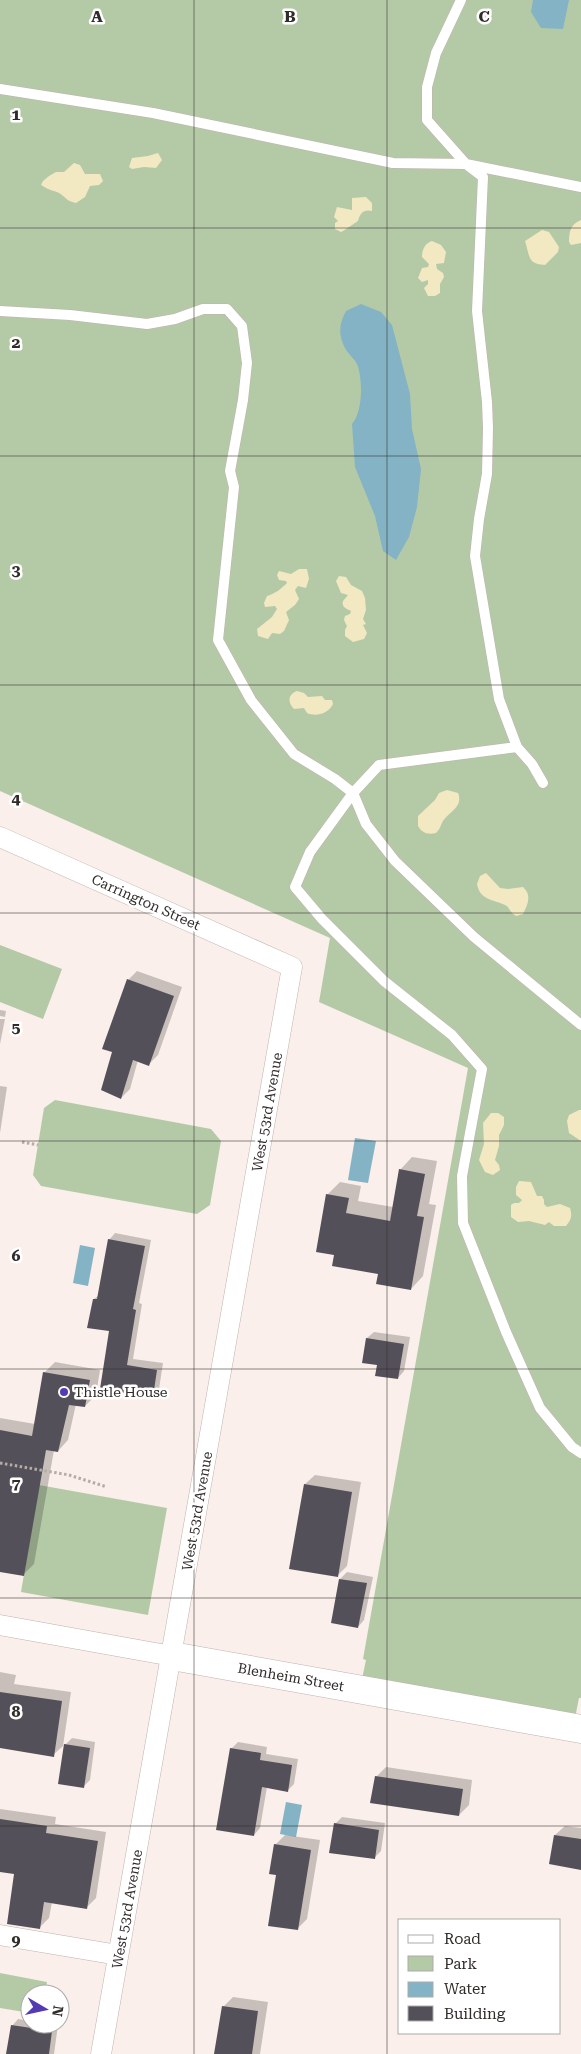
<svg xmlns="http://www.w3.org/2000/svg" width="581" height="2054" font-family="'Roboto Serif',serif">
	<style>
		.green { fill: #b4caa7 }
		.sand { fill: #f2e8c2 }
		.water { fill: #83b3c4 }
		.shadow { fill: #0003 }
		.building { fill: #545059 }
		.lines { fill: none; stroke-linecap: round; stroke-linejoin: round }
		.lane-casing { stroke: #bfb3af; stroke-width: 11 }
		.street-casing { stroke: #bfb3af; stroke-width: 21 }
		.secondary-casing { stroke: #bfb3af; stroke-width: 29 }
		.path { stroke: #b5aca8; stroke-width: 3; stroke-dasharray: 2.5 2.5; stroke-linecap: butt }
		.lane { stroke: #fff; stroke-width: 10 }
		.street { stroke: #fff; stroke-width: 20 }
		.secondary { stroke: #fff; stroke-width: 28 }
		.grid { fill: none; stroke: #302c2a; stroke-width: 1; stroke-opacity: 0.55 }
		.poi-dot { fill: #543bb3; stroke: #fff; stroke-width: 2 }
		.labels { text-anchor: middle; stroke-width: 5; stroke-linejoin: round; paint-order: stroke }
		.street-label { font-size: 14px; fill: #302c2a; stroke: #fff }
		.poi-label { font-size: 14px; fill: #302c2a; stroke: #fff; text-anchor: start }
		.grid-label { font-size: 16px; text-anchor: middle; font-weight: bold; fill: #302c2a; stroke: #fff; stroke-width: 5; stroke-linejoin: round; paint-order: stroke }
	</style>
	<rect width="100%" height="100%" fill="#faefea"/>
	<path class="green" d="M0,0H581V1698H579L575,1718L362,1679L366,1660L363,1659L468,1068L319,1002L330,938L0,791Z
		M0,945L62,969L43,1019L0,1002Z
		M55,1100L211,1129L221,1141L210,1205L197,1214L41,1186L33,1175L44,1108Z
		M39,1485L167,1508L148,1615L21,1592Z
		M0,1973L47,1982L45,1994H30V2013L0,2008Z"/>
	<path class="sand" d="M158,153L162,160L156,168L144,167L132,169L129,167L132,158L148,156Z
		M74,163L80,165L85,174H100L103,181L99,185L90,186L85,197L76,203C65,201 66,196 57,192C51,190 47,189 41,185L43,181L49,176L56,172H64Z
		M366,197L372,203V211C364,209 360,213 358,221L343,231L341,232L335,229V223L338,221L334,217L337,207L352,210V198Z
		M581,220V243L571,245L569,242C569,231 571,224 581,220Z
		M542,230L549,232L559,247L558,252L545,265C527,264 530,256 525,241Z
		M432,241L441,245L446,252L444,263L436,264L437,269L443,273L444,277L440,284V293L435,296H428L424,288L428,284V280L422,282L418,278L422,268L428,267L429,264L422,257C422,250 425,243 432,241Z
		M299,569H307L309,579L306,588L298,586L295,590L299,599L295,605L286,612L289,620L284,631L280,634L272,633L268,639L258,636L257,629L272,617L277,609L275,606L265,607L264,603L267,596C275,594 282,588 287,583L286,581L279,580L277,575L279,571L291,574Z
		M339,576L346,577L351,585L362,591L365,598L366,610L363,619L366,624L363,625L367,633L364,639L353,642L345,636V630L347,626L344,620L345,616L350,614L351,611C347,609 341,607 343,601L348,595L341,593L336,581Z
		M297,691L304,693L308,697L322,696L325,700H332L333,704C328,714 316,717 307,713L304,708L294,709C288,703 287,695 297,691Z
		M447,790L458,793C464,808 447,812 442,823C440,827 440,829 436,833C428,835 422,833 418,826V816L435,800L439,793Z
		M486,873L500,888L508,889L523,887C532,895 528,904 523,914L516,916L512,913L507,906C494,899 480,901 477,884L480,876Z
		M579,1110H581V1141L569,1133L567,1121L569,1115Z
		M491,1113H498L504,1117V1125L499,1135V1146L495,1160L499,1165L500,1170L493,1175L485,1172L479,1160L484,1144L483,1123Z
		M519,1181L531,1182L537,1196H542L544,1200V1204L547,1207L560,1204L570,1208C572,1215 572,1219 566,1226H554L549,1222L545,1225L529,1221L518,1222L511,1217V1205L514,1203H519L522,1200L516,1195V1187Z"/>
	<path class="water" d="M533,0H569L563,29L541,28L531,12Z
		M361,304L381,312L392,325L410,394L412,429L421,469L417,507L409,537L396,560L383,551L375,516L355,467L352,424C363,412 363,379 357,364C354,358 348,354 345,348C338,334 339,324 346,311Z
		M355,1138L376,1141L368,1183L348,1180Z
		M80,1245L95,1248L88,1286L73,1283Z
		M286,1802L302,1805L296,1837L280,1834Z"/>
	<path class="shadow" d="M137,971L182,987L158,1055L149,1064L138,1060L130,1089L121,1098L114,1052L128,980Z
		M0,1010L6,1011L5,1017L0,1016Z
		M0,1019H5L0,1044Z
		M0,1086L7,1087L0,1133Z
		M412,1157L437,1161L429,1204L436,1205L423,1276L411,1289L379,1273L336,1254L327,1195L340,1182L361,1186L358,1201L393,1207L400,1170Z
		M115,1233L151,1240L139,1303L142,1304L133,1359L163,1363L159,1389L152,1396L101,1388L110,1330L94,1299L99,1295L109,1240Z
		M374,1332L410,1337L404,1371L398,1378L378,1364L367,1338Z
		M55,1362L100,1370L96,1395L85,1406L76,1404L68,1440L58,1451L54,1450L34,1564L24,1574L0,1570V1418L35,1424L44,1373Z
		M315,1475L361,1482L347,1566L337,1576L305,1484Z
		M347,1572L373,1577L364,1620L358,1627L332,1622L340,1579Z
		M0,1672L16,1675L14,1684L71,1692L63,1746L53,1755L0,1734Z
		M72,1738L95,1742L90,1780L83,1787L65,1745Z
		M238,1742L267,1747L266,1754L298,1759L294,1784L288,1790L267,1787L260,1828L254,1835L231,1749Z
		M386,1767L472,1780L469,1805L459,1815L376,1777Z
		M0,1809L56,1817L55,1824L106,1832L96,1898L87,1907L52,1902L49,1918L40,1927L16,1873L0,1871Z
		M342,1817L385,1823L381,1851L374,1858L335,1824Z
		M565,1826L581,1828V1868L555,1835Z
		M285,1835L320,1840L307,1919L297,1929L277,1874L275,1845Z
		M233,1997L268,2002L260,2054H216L223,2007Z
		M18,2019L30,2021V2024L58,2025L54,2054H8L12,2026Z"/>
	<path class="building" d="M127,979L174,996L149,1066L133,1060L121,1099L101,1090L112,1052L102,1049Z
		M399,1169L425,1174L417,1216L424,1217L411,1290L376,1284L378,1274L332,1266L334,1255L316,1252L326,1194L349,1198L346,1213L390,1221Z
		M108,1239L145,1246L133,1309L136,1310L127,1365L157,1370L153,1397L100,1389L109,1331L87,1328L93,1299H97Z
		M366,1338L404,1344L398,1379L375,1376L377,1365L362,1363Z
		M43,1372L90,1380L85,1407L69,1405L58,1452L46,1450L24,1576L0,1572V1430L32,1436Z
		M304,1484L352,1492L338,1577L289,1569Z
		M339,1579L367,1583L358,1628L331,1623Z
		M0,1692L62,1701L54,1757L0,1748Z
		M64,1744L90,1748L84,1788L58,1784Z
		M230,1748L261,1753L260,1760L292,1765L288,1792L262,1787L254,1836L216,1830Z
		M375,1776L463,1789L459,1816L370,1803Z
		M0,1819L47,1826L46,1833L98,1841L87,1909L44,1902L40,1929L7,1924L14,1874L0,1872Z
		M334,1823L379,1830L375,1859L329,1853Z
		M554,1835L581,1839V1870L549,1864Z
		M274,1844L311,1850L298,1930L268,1926L276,1875L269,1874Z
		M222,2006L258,2011L252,2054H214Z
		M11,2025L52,2031L49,2054H6Z"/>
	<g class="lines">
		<g class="lane-casing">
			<path id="lane" d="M461,0L436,53L427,87V120L466,164L581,187
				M0,89L153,113L393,163L466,164L483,177L477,311L487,402L488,428L487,474L479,519L475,556L499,699L517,747L532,764L543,783
				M0,311L70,315L147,324L175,319L203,309H227L242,326L247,363L243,400L230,471L234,487L218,640L251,700L294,754L335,779L353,793L366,824L395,861L474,937L581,1025
				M517,747L379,765L353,793L310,852L295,887L322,919L384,981L452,1035L482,1069L462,1176L463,1223L506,1332L540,1408L572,1447L581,1453"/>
		</g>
		<g class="street-casing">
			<path id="street" d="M0,837L292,967L101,2054
				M0,1625L172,1656
				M0,1935L118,1955"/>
		</g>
		<g class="secondary-casing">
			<path id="secondary" d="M172,1656L581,1729"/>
		</g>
		<path class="path" d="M22,1142L38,1145
			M0,1463L69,1475L107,1487"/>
		<use href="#lane" class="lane"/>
		<use href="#street" class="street"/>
		<use href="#secondary" class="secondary"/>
	</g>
	<path class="grid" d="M194,0V2054M387,0V2054M0,228H581M0,456H581M0,685H581M0,913H581M0,1141H581M0,1369H581M0,1598H581M0,1826H581"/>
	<circle class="poi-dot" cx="64" cy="1392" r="5"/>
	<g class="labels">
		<g class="street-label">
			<text transform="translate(146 902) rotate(24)" y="5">Carrington Street</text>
			<text transform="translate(267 1112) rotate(-80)" y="5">West 53rd Avenue</text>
			<text transform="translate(197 1511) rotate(-80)" y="5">West 53rd Avenue</text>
			<text transform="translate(291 1677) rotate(10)" y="5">Blenheim Street</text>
			<text transform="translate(127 1909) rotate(-80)" y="5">West 53rd Avenue</text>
		</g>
		<g class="poi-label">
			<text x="74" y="1397">Thistle House</text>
		</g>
	</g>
	<g class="grid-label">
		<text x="97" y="22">A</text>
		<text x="290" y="22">B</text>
		<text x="484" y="22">C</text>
		<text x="16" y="120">1</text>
		<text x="16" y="348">2</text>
		<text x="16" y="576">3</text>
		<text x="16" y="804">4</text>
		<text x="16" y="1033">5</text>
		<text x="16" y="1261">6</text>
		<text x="16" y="1489">7</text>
		<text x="16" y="1717">8</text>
		<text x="16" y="1946">9</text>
	</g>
	<rect x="398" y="1919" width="162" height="115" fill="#ffffff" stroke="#acabaa"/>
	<rect x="408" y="1935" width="25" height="8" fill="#ffffff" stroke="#acabaa"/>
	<text x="444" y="1944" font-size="15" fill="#302c2a">Road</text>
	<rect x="408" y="1956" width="25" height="15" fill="#b4caa7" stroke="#acabaa"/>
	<text x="444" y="1969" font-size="15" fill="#302c2a">Park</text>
	<rect x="408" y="1982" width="25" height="15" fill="#83b3c4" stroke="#acabaa"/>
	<text x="444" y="1994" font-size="15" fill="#302c2a">Water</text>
	<rect x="408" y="2006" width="25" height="15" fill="#545059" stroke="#acabaa"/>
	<text x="444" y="2019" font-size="15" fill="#302c2a">Building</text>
	<g transform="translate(45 2009) rotate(99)"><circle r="24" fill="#ffffff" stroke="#acabaa"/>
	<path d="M0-4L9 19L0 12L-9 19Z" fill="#543bb3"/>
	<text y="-8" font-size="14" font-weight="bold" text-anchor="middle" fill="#302c2a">N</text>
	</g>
</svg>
